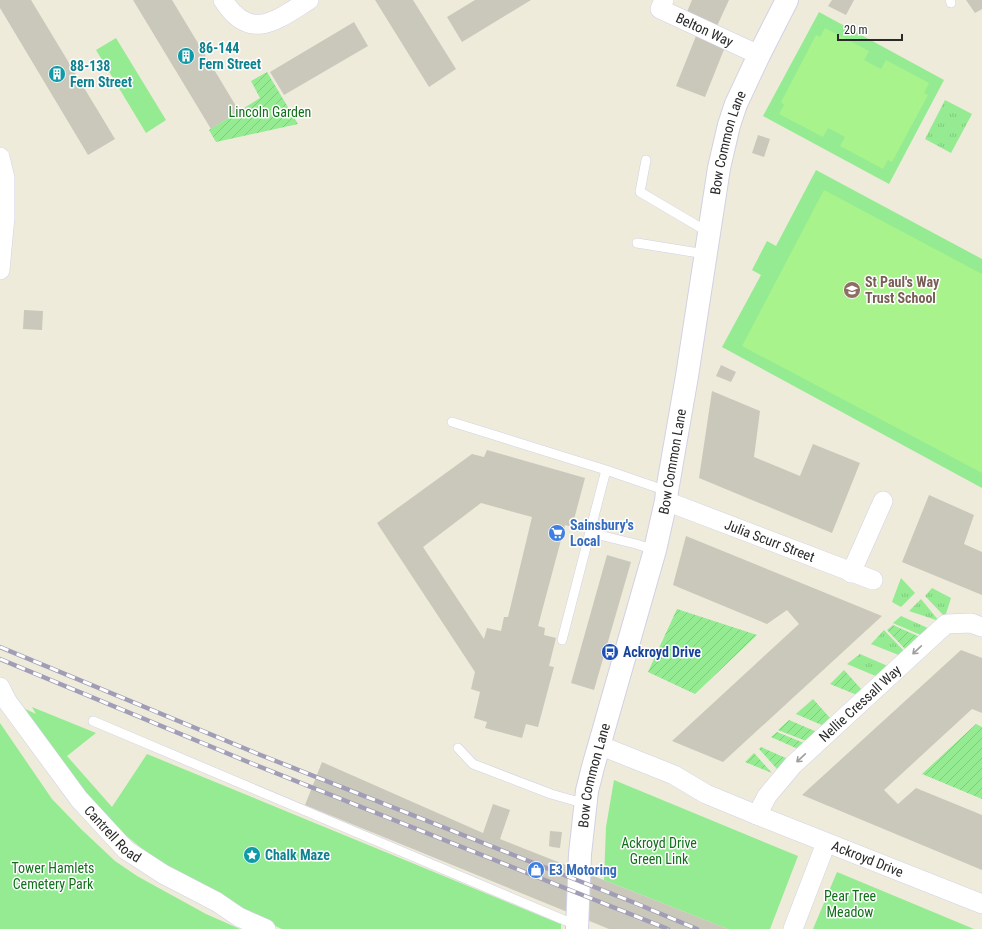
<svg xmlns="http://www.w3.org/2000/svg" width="982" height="929" font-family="'Roboto Condensed',sans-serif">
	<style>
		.grass { fill: url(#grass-tufts) }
		.park { fill: #94eb91 }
		.garden { fill: url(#garden-furrows) }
		.pitch { fill: #a8f38b }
		.building { fill: #c9c8ba; fill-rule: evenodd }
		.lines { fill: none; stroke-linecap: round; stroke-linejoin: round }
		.lane-casing { stroke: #d2d0e5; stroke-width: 10 }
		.street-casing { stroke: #d2d0e5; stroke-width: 20 }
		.secondary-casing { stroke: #d2d0e5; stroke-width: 24 }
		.lane { stroke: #fff; stroke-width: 9 }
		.street { stroke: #fff; stroke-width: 19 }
		.secondary { stroke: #fff; stroke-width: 22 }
		.rail-casing { stroke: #a19db7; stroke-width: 4.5 }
		.rail { stroke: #fff; stroke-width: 3; stroke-dasharray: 9; stroke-linecap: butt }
		.oneway { stroke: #9f9f9f }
		.labels { text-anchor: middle; stroke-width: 3; stroke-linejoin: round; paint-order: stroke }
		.street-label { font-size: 14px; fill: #2a2a2a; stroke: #fff }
		.culture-label { font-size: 14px; font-weight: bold; fill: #0d838f; stroke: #fff; text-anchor: start }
		.park-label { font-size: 14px; fill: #126f1b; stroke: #fff }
		.education-label { font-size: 14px; font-weight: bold; fill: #785e54; stroke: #fff; text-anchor: start }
		.shop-label { font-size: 14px; font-weight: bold; fill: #366cbe; stroke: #fff; text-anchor: start }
		.transit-label { font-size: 14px; font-weight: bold; fill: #164399; stroke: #fff; text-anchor: start }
	</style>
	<defs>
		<pattern id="grass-tufts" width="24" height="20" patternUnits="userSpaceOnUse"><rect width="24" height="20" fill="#94eb91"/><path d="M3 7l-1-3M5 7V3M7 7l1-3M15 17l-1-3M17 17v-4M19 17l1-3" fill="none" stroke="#80ca7d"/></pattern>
		<pattern id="garden-furrows" width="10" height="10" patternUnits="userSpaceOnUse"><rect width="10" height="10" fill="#94eb91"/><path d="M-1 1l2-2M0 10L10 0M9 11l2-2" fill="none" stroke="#80ca7d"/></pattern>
	</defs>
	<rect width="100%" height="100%" fill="#eeebdb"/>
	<path class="grass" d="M945,100L972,114L951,153L925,139Z
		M901,578L915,593L901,607L892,602Z
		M932,588L951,598L945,617L925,596Z
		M921,599L939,621L909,611Z
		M901,616L930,629L923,636L893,623Z
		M884,630L905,652L901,656L871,644Z
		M860,654L890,667L878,677L847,664Z"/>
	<path class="park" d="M819,12L944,80L889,184L763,116Z
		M116,38L166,120L146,133L96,50Z
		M816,170L982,259V488L722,347L761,275L752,270L767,241L776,246Z
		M15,704L36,714L32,707L96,733L67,756L112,807L147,754L558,923L561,924V929H282L242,911L170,871L104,818Z
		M0,723L52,799L81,829L115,861L137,876L206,914L240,929H0Z
		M614,780L798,856L770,929H728L604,880L606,827Z
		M837,872L974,929H813Z"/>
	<path class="garden" d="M267,72L298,124L216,142L209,130L260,98L251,81Z
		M677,609L757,635L695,694L648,672Z
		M893,625L920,637L906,650L887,630Z
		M844,670L862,690L857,695L830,684Z
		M813,699L831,719L824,726L796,714Z
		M789,720L817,732L806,741L778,730Z
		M976,724L982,727V799L922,774Z
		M777,732L804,743L798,749L771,737Z
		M761,747L788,759L777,769L759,749Z
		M754,753L772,773L745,762Z"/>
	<path class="pitch" d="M825,28L869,51L864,60L881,69L886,60L929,83L924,93L928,95L892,162L888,160L883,169L840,146L845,137L828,128L823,137L779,114L784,105L781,102L816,35L820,37Z
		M824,190L982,274V473L742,346Z"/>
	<path class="building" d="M0,0H31L115,139L88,155L0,8Z
		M133,0H172L239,111L211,129Z
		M375,0H413L456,69L429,87Z
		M475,0H531L462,42L447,17Z
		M692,0H729L717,26L687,12Z
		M832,0H854L846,15L828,6Z
		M966,0H982V9L975,13Z
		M354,22L368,46L284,95L270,72Z
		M696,36L725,47L705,97L676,86Z
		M758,135L770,139L764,157L752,153Z
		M24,310L43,311L42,330L23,329Z
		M721,365L736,372L731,382L716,376Z
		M712,391L760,411L754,457L800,476L813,444L860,463L832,533L699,478Z
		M487,450L585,478L572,527L565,525L538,626L545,628L544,635L556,638L549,666L554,667L538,727L526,724L522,738L485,728L487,722L474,718L480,692L471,689L475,672L377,523L472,454L484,457ZM481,503L532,517L508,617H504L501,631L487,628L484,639L423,547Z
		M929,495L974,515L964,544L982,552V595L902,562Z
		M686,536L882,616L723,762L672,741L799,624L787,610L767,624L673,585Z
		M607,555L631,562L594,690L571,683Z
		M961,650L982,658V713L972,709L884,790L898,804L916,788L982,815V870L802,795Z
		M322,762L483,833L493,804L510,810L500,839L728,929H609L305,805Z
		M550,831L562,832L560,848L552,847L549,846Z"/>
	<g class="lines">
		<g class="lane-casing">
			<path id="lane" d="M950,0L951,3
				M646,160L640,192L708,232
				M637,243L705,254
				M452,422L606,470L667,491
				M591,533L636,544L655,550
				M562,640L606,470
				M93,721L578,926
				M458,748L473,764L551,794L586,804"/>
		</g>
		<g class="street-casing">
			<g id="street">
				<path d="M223,0C250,43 277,20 309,0"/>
				<path id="s1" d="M664,0L660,9L759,55"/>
				<path d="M0,157L5,178V217L0,270"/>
				<path id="s2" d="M666,501L873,580"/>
				<path d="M851,573L883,501"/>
				<path id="s3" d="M0,687L7,701L79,799L126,850L163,874L217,902L239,917L266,929"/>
				<path id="s4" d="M599,745L674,775L706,794L757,815L982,904"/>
				<path id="s5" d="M757,815L767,796L793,765L946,624L971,623L982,627"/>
				<path d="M793,929L826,843"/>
			</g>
		</g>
		<g class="secondary-casing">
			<g id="secondary">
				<path id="s6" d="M577,929L580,854L587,791L593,767L655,550L666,501L667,491L687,376L719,168L729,125L736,104L759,55L787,0"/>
			</g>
		</g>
		<use href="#lane" class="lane"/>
		<use href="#street" class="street"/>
		<use href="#secondary" class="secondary"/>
		<g class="rail-casing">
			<path id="rail" d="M0,647L258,754L635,903L697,929
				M0,659L253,764L668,929"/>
		</g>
		<use href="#rail" class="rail"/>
	</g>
	<defs><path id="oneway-shaft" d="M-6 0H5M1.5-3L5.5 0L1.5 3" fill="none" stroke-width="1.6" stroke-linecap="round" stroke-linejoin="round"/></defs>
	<g class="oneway">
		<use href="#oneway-shaft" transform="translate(917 650) rotate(137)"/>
		<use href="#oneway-shaft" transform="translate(801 758) rotate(137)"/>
	</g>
	<defs>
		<g id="building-disc" transform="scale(0.9)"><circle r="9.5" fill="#0f9aa8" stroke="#fff"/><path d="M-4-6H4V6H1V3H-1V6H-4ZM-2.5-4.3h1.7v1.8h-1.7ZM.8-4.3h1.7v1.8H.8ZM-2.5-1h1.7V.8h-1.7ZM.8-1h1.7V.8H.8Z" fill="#fff"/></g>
		<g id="school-disc" transform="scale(0.9)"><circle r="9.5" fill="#8d6e63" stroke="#fff"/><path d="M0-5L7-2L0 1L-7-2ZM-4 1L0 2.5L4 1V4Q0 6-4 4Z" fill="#fff"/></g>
		<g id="supermarket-disc" transform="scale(0.9)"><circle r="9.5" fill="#3f7fe0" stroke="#fff"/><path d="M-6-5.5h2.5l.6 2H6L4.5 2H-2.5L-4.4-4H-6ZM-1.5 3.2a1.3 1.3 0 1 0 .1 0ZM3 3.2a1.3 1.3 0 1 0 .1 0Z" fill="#fff"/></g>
		<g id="bus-disc" transform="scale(0.9)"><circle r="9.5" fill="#1a4fb4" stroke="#fff"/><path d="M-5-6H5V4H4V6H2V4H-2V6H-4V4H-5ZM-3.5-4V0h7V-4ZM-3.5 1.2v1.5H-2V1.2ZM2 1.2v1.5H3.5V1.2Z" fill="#fff"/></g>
		<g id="sight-disc" transform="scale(0.9)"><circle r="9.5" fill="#0f9aa8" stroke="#fff"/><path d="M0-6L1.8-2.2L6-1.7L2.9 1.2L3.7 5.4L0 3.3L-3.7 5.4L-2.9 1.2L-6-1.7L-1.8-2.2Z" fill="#fff"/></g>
		<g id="shop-disc" transform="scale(0.9)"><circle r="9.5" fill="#3f7fe0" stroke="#fff"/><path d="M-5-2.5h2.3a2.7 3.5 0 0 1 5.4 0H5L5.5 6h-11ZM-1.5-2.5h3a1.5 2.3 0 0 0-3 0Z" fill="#fff"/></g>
	</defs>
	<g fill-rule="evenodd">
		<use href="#building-disc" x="186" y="56"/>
		<use href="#building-disc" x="57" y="74"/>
		<use href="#school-disc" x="852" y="290"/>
		<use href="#supermarket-disc" x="557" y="533"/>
		<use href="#bus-disc" x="610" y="652"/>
		<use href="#sight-disc" x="252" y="855"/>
		<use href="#shop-disc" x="536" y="870"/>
	</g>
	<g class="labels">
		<g class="street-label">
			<text dy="5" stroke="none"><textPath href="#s1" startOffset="59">Belton Way</textPath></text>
			<text dy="5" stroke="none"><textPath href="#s6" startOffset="803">Bow Common Lane</textPath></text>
			<text dy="5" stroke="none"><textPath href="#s6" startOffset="479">Bow Common Lane</textPath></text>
			<text dy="5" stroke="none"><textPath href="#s2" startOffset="111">Julia Scurr Street</textPath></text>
			<text dy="5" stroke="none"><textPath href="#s5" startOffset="153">Nellie Cressall Way</textPath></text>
			<text dy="5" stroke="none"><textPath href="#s6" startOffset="155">Bow Common Lane</textPath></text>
			<text dy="5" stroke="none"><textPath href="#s3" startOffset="186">Cantrell Road</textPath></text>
			<text dy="5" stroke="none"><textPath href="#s4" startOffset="292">Ackroyd Drive</textPath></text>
		</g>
		<g class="culture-label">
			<text x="199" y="53">86-144<tspan x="199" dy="16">Fern Street</tspan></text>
			<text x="70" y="71">88-138<tspan x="70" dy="16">Fern Street</tspan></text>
			<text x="265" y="860">Chalk Maze</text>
		</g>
		<g class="park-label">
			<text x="270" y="117">Lincoln Garden</text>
			<text x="659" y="848">Ackroyd Drive<tspan x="659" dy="16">Green Link</tspan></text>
			<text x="53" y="873">Tower Hamlets<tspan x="53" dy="16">Cemetery Park</tspan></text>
			<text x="850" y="901">Pear Tree<tspan x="850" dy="16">Meadow</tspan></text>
		</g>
		<g class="education-label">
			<text x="865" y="287">St Paul's Way<tspan x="865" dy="16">Trust School</tspan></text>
		</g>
		<g class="shop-label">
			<text x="570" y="530">Sainsbury's<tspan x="570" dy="16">Local</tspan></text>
			<text x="549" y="875">E3 Motoring</text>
		</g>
		<g class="transit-label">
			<text x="623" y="657">Ackroyd Drive</text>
		</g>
	</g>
	<path d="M838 34v6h64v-6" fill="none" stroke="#2a2a2a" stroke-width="2"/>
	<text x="844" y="34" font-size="12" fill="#2a2a2a" stroke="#ffffff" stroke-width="3" paint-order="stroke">20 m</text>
</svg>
